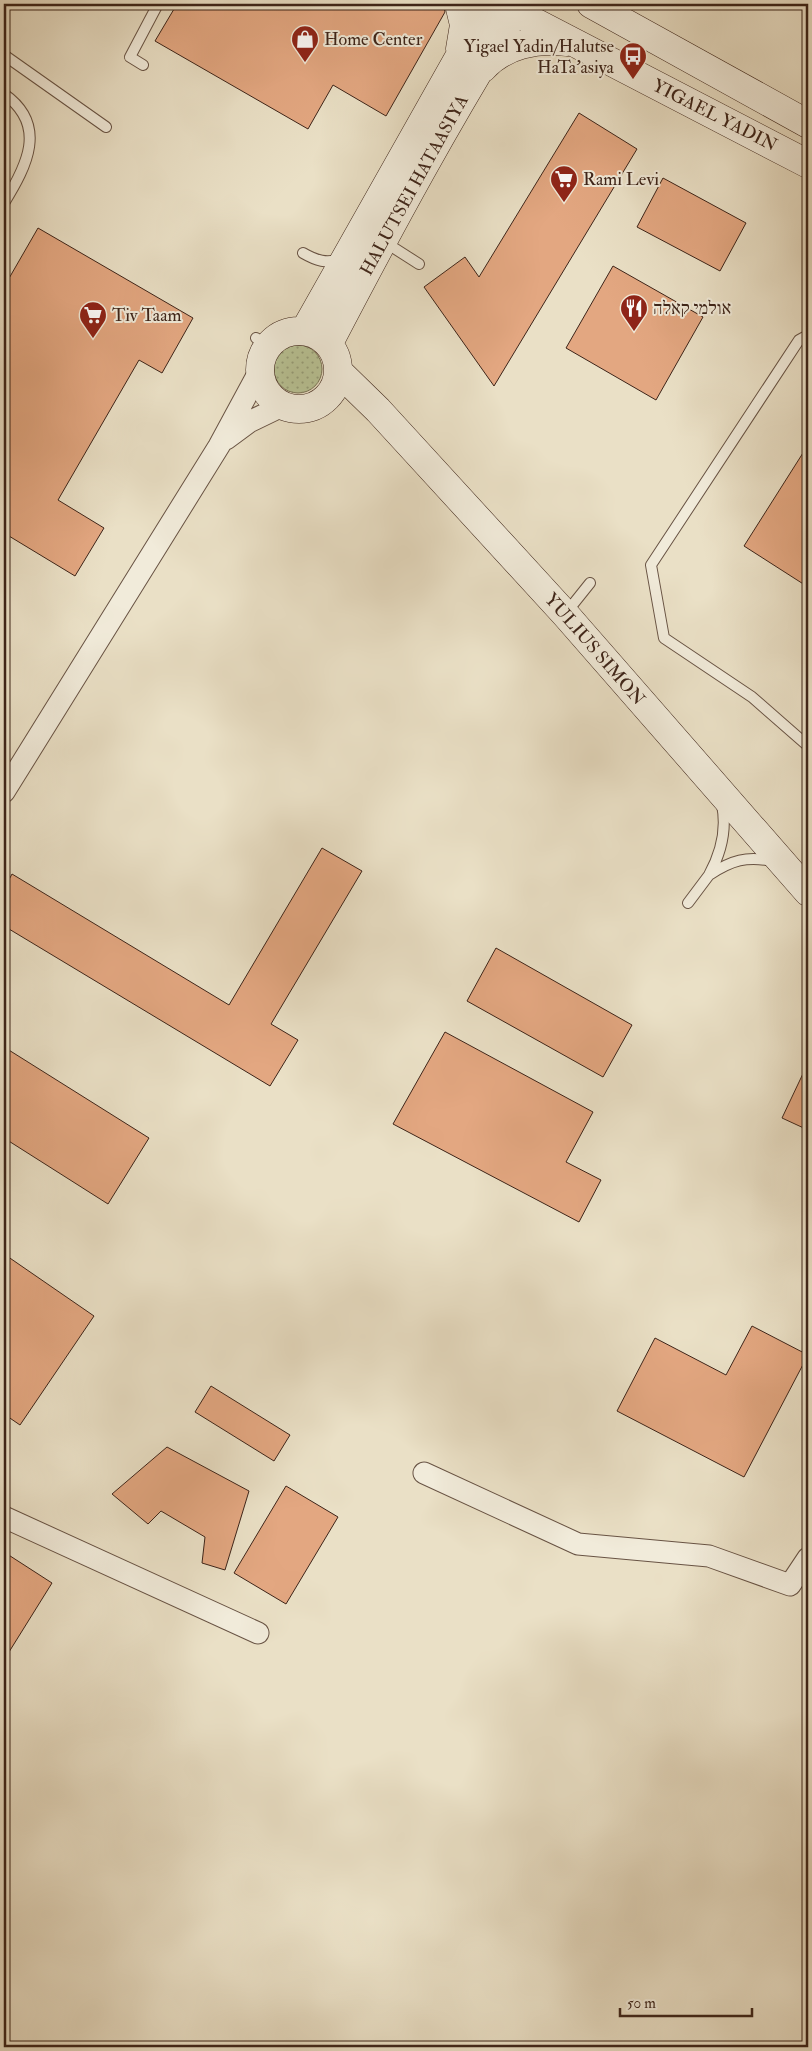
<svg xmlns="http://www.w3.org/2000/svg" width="812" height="2051" font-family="'IM FELL Double Pica','Frank Ruhl Libre',serif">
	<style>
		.grass { fill: url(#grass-dots); stroke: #7a7356 }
		.building { fill: #e3a781; stroke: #3d2419 }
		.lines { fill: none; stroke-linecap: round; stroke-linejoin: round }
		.lane-casing { stroke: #685344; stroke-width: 12 }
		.street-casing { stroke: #685344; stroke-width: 23 }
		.secondary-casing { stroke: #3d2419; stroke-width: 29 }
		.lane { stroke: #f1ebda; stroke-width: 10 }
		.street { stroke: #f1ebda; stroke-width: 21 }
		.secondary { stroke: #f1ebda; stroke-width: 28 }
		.labels { text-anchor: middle; stroke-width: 4; stroke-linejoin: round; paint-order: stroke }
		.poi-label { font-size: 18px; fill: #3d2419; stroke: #f1ebda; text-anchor: start }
		.street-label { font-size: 18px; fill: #3d2419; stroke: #f1ebda }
	</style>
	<defs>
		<pattern id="grass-dots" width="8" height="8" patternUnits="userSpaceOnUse" patternTransform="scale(1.25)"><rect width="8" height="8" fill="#b8c294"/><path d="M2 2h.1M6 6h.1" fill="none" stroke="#979d78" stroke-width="1.8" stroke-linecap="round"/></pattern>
	</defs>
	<rect width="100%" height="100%" fill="#eae0c6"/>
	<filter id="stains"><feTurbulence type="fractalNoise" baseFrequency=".004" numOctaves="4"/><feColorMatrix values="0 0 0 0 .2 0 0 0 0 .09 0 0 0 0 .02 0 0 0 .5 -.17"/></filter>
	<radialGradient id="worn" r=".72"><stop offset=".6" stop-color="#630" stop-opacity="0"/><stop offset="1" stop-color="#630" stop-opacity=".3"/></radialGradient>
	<path class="grass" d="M274 369a24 24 0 1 1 48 0a24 24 0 1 1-48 0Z"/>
	<path class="building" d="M177,4H438L444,7L445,12L386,116L333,85L308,129L155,41Z
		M579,113L637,149L494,386L424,287L465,257L479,277Z
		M663,178L746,223L720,271L637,227Z
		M38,228L193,318L162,373L139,360L58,500L104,528L75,576L4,533V287Z
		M613,266L703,317L656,400L566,348Z
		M808,445V587L744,546Z
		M322,848L362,871L271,1024L298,1040L270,1086L4,926V889L12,874L229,1005Z
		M496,948L632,1025L603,1077L467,1001Z
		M445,1032L593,1112L566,1162L601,1180L579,1222L393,1124Z
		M4,1047L149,1138L108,1204L4,1138Z
		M808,1063V1130L782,1118Z
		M4,1254L94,1316L20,1425L4,1414Z
		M752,1326L808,1355L744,1477L617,1411L655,1338L726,1375Z
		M211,1386L290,1435L274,1461L195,1412Z
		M167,1447L249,1491L225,1570L202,1563L205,1537L161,1511L148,1524L112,1494Z
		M286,1486L338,1517L286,1604L234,1573Z
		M4,1552L52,1583L4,1660Z"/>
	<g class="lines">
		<g class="lane-casing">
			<path id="lane" d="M4,55L106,127
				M143,65L130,57L158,4
				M4,94C48,125 27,166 4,203
				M383,241L419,264
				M303,253C315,260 328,265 341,258
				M808,335L799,340L651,565L664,638L752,697L808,746
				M256,338L268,346
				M566,613L590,583
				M722,805C727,829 721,853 709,875C732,860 746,856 773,861
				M688,903L709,875"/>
		</g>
		<g class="street-casing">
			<path id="street" d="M226,439L249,422L282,406
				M4,792L219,446L259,372
				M424,1473L578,1544L709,1556L790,1585L808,1558
				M4,1517L258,1633"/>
		</g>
		<g class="secondary-casing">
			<path id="secondary" d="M459,4L464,25L460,49
				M500,4L808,164
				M591,4L808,124
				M483,68C504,45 537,38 567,42
				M305,330L489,4
				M260 370a39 39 0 1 1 78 0a39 39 0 1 1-78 0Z
				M329,343C389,228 451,113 520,4
				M339,372L378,410L565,614L808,892"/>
		</g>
		<use href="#lane" class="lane"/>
		<use href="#street" class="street"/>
		<use href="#secondary" class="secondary"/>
	</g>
	<defs>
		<g id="shop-pin" transform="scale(1.4375)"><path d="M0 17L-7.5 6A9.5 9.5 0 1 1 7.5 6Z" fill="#8f2418" stroke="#f1ebda"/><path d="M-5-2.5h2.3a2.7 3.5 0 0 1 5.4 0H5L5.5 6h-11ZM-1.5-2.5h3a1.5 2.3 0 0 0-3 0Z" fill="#fff"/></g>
		<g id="bus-pin" transform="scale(1.4375)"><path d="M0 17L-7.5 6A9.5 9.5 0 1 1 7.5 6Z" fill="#8f2418" stroke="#f1ebda"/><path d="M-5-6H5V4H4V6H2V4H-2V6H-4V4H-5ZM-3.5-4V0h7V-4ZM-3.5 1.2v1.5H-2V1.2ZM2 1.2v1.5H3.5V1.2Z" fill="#fff"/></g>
		<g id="supermarket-pin" transform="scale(1.4375)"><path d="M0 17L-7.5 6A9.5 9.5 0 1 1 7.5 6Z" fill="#8f2418" stroke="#f1ebda"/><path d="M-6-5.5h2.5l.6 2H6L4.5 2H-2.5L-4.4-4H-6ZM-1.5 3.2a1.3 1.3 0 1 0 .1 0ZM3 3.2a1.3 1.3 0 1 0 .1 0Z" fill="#fff"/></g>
		<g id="restaurant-pin" transform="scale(1.4375)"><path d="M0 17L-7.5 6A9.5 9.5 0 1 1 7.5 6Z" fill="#8f2418" stroke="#f1ebda"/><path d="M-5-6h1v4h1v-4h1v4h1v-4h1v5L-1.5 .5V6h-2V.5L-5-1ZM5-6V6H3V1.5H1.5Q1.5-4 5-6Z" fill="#fff"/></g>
	</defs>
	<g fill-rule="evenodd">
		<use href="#shop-pin" x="305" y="39"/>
		<use href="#bus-pin" x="633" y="56"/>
		<use href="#supermarket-pin" x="564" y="179"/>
		<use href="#restaurant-pin" x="634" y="308"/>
		<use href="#supermarket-pin" x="93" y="315"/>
	</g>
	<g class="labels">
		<g class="poi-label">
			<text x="324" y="45">Home Center</text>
			<text x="614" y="52" text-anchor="end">Yigael Yadin/Halutse<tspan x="614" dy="21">HaTa'asiya</tspan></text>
			<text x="583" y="185">Rami Levi</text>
			<text x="653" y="314">אולמי קאלה</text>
			<text x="112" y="321">Tiv Taam</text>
		</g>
		<g class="street-label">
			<text transform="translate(715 115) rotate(27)" y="6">YIGAEL YADIN</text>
			<text transform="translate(414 185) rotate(-61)" y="6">HALUTSEI HATAASIYA</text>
			<text transform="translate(595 649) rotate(49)" y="6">YULIUS SIMON</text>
		</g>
	</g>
	<rect width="812" height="2051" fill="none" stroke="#eae0c6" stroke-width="20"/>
	<rect x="5" y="5" width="802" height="2041" fill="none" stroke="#3d2419" stroke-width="2.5"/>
	<rect x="10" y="10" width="792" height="2031" fill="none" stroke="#3d2419"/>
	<path d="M620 2008v8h132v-8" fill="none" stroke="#3d2419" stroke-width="2.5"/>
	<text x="627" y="2008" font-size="15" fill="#3d2419" stroke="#f1ebda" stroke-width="4" paint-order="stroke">50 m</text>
	<rect width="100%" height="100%" filter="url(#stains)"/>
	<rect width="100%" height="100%" fill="url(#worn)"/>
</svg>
